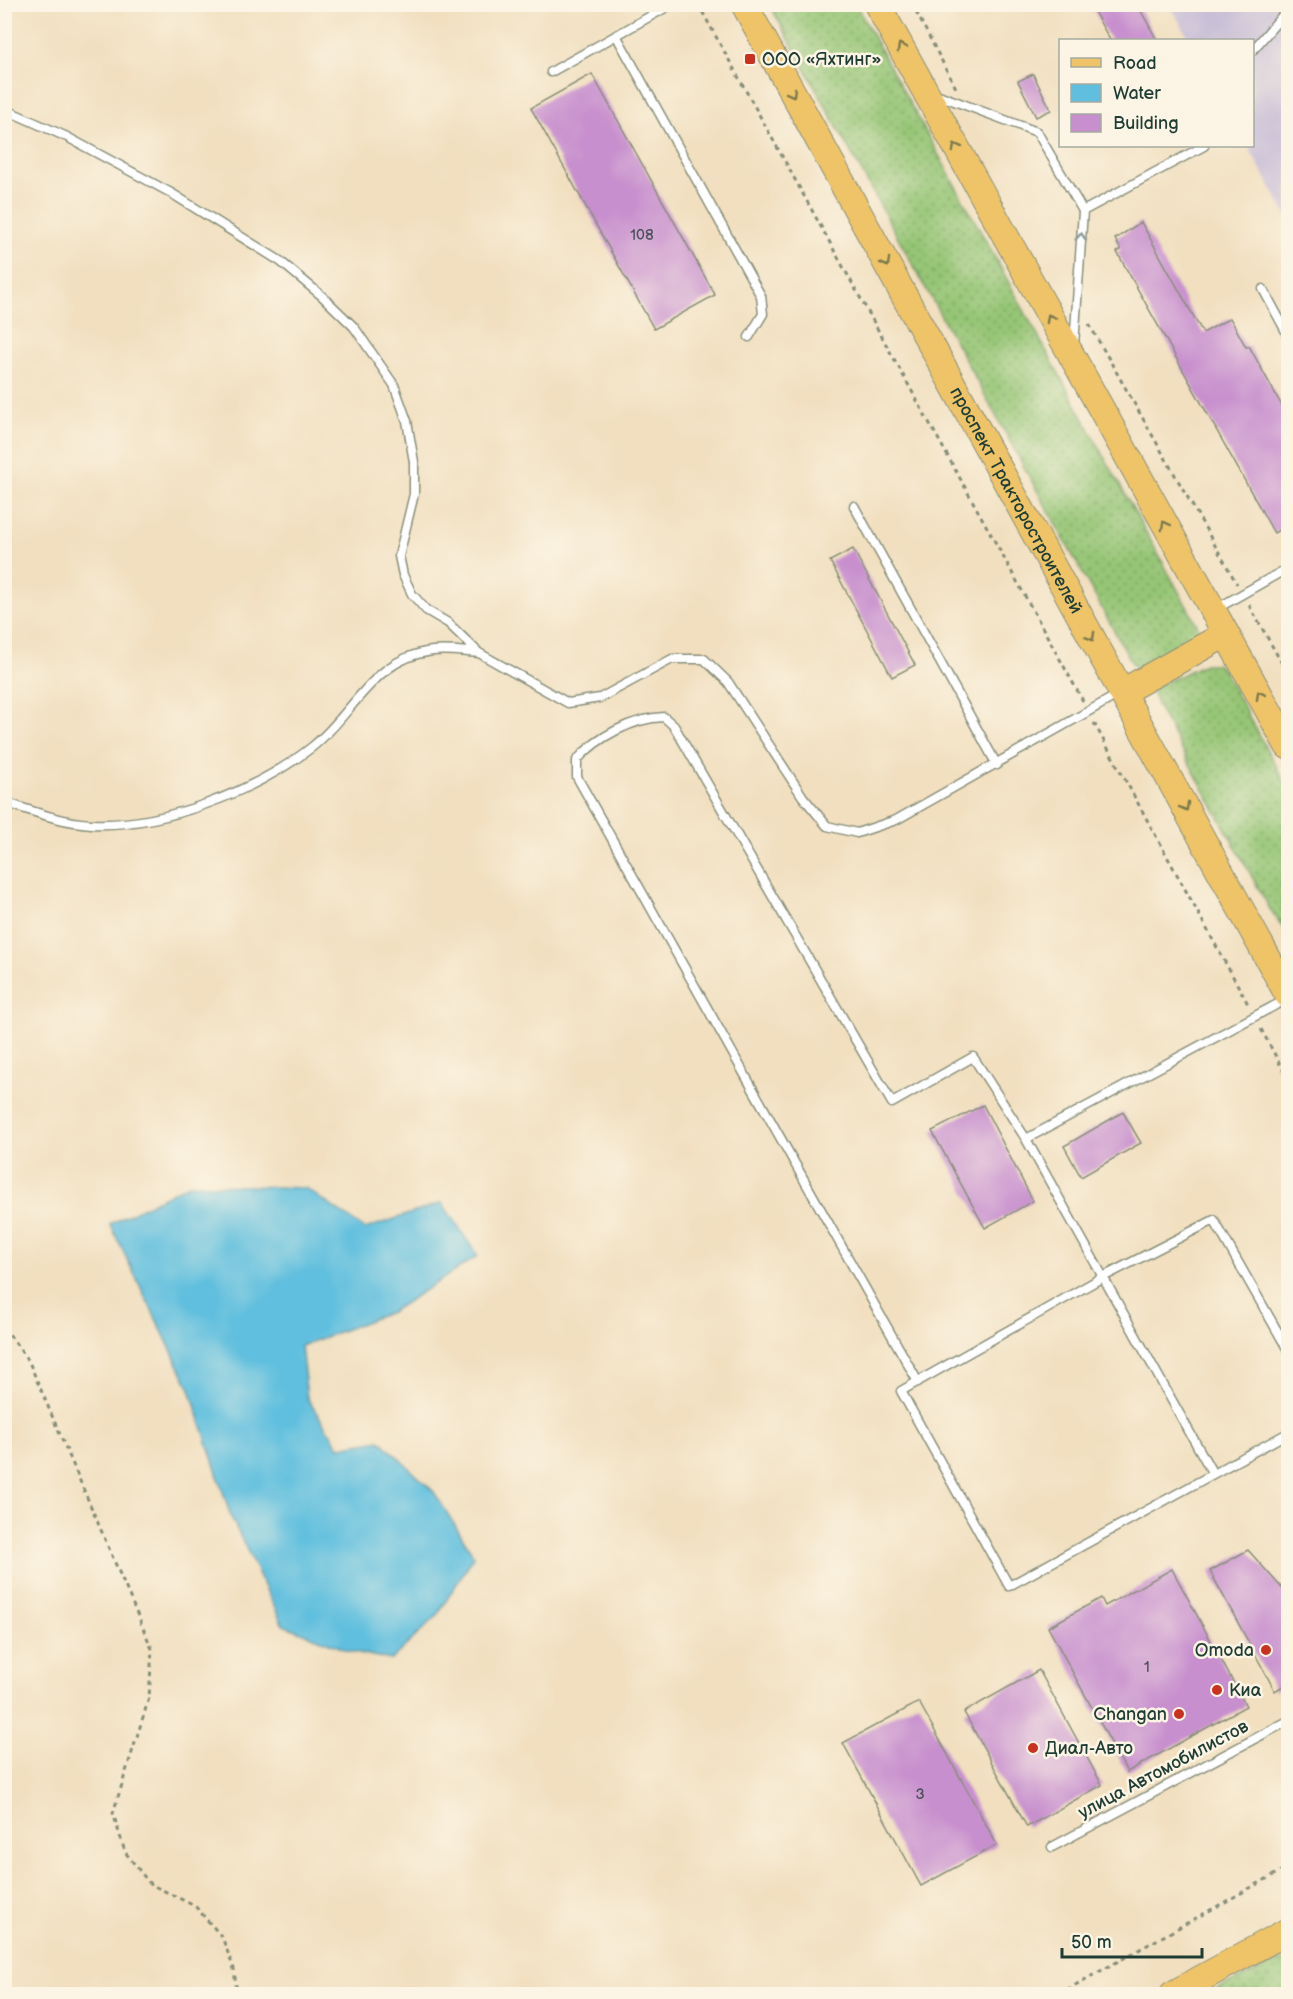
<svg xmlns="http://www.w3.org/2000/svg" width="1293" height="1999" font-family="'Balsamiq Sans',sans-serif">
	<style>
		.industrial { fill: #c9bfd7 }
		.grass { fill: url(#grass-dots); stroke: #5a8154; stroke-width: 1.5 }
		.water { fill: #60bfde; stroke: #407e89; stroke-width: 1.5 }
		.building { fill: #c78fce }
		.lines { fill: none; stroke-linecap: round; stroke-linejoin: round }
		.service-casing { stroke: #888e7a; stroke-width: 11 }
		.primary-casing { stroke: #888e7a; stroke-width: 28 }
		.path { stroke: #888e7a; stroke-width: 3; stroke-dasharray: 4.5 4.5; stroke-linecap: butt }
		.service { stroke: #fff; stroke-width: 8 }
		.primary { stroke: #efc469; stroke-width: 26 }
		.oneway { stroke: #7d7a4c }
		.oneway2 { stroke: #8f9e9a }
		.poi-dot { fill: #c8321e; stroke: #fcf5e5; stroke-width: 2 }
		.labels { text-anchor: middle; stroke-width: 5; stroke-linejoin: round; paint-order: stroke }
		.number-label { font-size: 15px; fill: #49525a }
		.poi-label { font-size: 18px; fill: #1f3d34; stroke: #fcf5e5; text-anchor: start }
		.street-label { font-size: 18px; fill: #1f3d34; stroke: #fcf5e5 }
	</style>
	<defs>
		<pattern id="grass-dots" width="8" height="8" patternUnits="userSpaceOnUse" patternTransform="scale(1.5)"><rect width="8" height="8" fill="#95c574"/><path d="M2 2h.1M6 6h.1" fill="none" stroke="#79a160" stroke-width="1.8" stroke-linecap="round"/></pattern>
	</defs>
	<rect width="100%" height="100%" fill="#fcf5e5"/>
	<filter id="ink" filterUnits="userSpaceOnUse"><feTurbulence type="fractalNoise" baseFrequency=".0167" numOctaves="2"/><feDisplacementMap in="SourceGraphic" scale="12" xChannelSelector="R" yChannelSelector="G"/><feConvolveMatrix kernelMatrix="1 2 1 2 8 2 1 2 1" color-interpolation-filters="sRGB"/></filter>
	<filter id="wash" filterUnits="userSpaceOnUse"><feTurbulence type="fractalNoise" baseFrequency=".008" numOctaves="4" result="noise"/><feDisplacementMap in="SourceGraphic" scale="24" xChannelSelector="R" yChannelSelector="G"/><feGaussianBlur stdDeviation="1.35" result="paint"/><feColorMatrix in="noise" values="0 0 0 0 0 0 0 0 0 0 0 0 0 0 0 0 0 1.4 0 .05"/><feComposite in="paint" operator="in"/></filter>
	<g filter="url(#wash)">
		<rect width="100%" height="100%" fill="#f1dfbf"/>
		<path class="industrial" d="M1170,5H1288V218L1248,146H1252V40H1190Z"/>
		<path class="grass" d="M770,5H856L1202,634L1140,669L1133,665Z
			M1205,664H1217L1224,671L1288,788V934L1270,909L1157,705L1153,693L1157,686Z
			M1288,1958V1994H1205Z"/>
		<path class="water" d="M189,1184L305,1188L365,1229L442,1203L478,1256L391,1312L301,1346L307,1398L339,1447L380,1440L434,1492L474,1556L436,1617L391,1660L350,1651L283,1625L231,1517L190,1389L110,1224Z"/>
		<g id="blocks">
			<path class="building" d="M1090,4H1137L1157,40H1110Z
				M592,74L715,295L654,329L531,108Z
				M1033,74L1051,110L1036,117L1018,81Z
				M1141,222L1203,333L1230,318L1246,347L1249,346L1288,417V525L1274,533L1117,252L1121,250L1115,239Z
				M853,549L915,665L892,677L830,561Z
				M983,1105L1033,1201L985,1228L932,1131Z
				M1123,1112L1141,1143L1081,1177L1064,1146Z
				M1248,1550L1288,1595V1683L1275,1691L1210,1571Z
				M1172,1569L1246,1706L1127,1772L1048,1627L1101,1598L1105,1606Z
				M1039,1670L1102,1785L1027,1827L964,1712Z
				M919,1702L997,1845L921,1886L843,1743Z"/>
		</g>
	</g>
	<g filter="url(#ink)">
		<use href="#blocks" fill-opacity="0" stroke="#888e7a" stroke-width="1.5"/>
		<g class="lines">
			<g class="service-casing">
				<path id="service" d="M616,35L761,296L763,314L749,337
					M1252,51L1288,9
					M551,72L672,4
					M933,93L1037,132L1083,211L1074,346
					M4,109L67,137L171,193L280,261L322,296L354,327L394,385L407,421L414,462V494L399,556L403,575L412,594L426,610L448,623L479,653L568,703L600,698L672,659H704L728,682L803,797L827,826L857,833L896,820L1119,694
					M1083,211L1204,146
					M1263,289L1288,335
					M854,506L997,765
					M1216,609L1288,568
					M4,802C32,811 63,823 92,824C165,827 256,791 312,747C355,713 372,658 433,651C448,649 464,652 479,653
					M1287,999L1026,1139L1103,1277L1214,1220L1288,1350
					M1103,1277L1213,1474L1009,1586L901,1391Z
					M918,1382L577,777V760C597,737 633,718 664,717L674,726L892,1103L973,1057L1026,1139
					M1213,1474L1288,1433
					M1052,1847L1288,1721"/>
			</g>
			<g class="primary-casing">
				<g id="primary">
					<path id="s1" d="M744,4L1288,995"/>
					<path d="M877,4L1288,746"/>
					<path d="M1122,692L1226,634"/>
					<path d="M1173,1994L1288,1931"/>
				</g>
			</g>
			<path class="path" d="M698,4L1083,701
				M912,4L956,88
				M1089,324L1237,584
				M1249,605L1288,674
				M1094,723L1248,1004
				M1261,1029L1288,1079
				M4,1327L29,1362L152,1649L149,1698L113,1813L125,1852L150,1884L195,1906L222,1937L234,1969L237,1994
				M1059,1994L1288,1867"/>
			<use href="#service" class="service"/>
			<use href="#primary" class="primary"/>
		</g>
		<defs><path id="oneway-chevron" d="M-2-3.5L2.5 0L-2 3.5" fill="none" stroke-width="1.6" stroke-linecap="round" stroke-linejoin="round" transform="scale(1.5)"/></defs>
		<g class="oneway">
			<use href="#oneway-chevron" transform="translate(901 47) rotate(-119)"/>
			<use href="#oneway-chevron" transform="translate(792 93) rotate(61)"/>
			<use href="#oneway-chevron" transform="translate(956 147) rotate(-119)"/>
			<use href="#oneway-chevron" transform="translate(886 263) rotate(61)"/>
			<use href="#oneway-chevron" transform="translate(1050 318) rotate(-119)"/>
			<use href="#oneway-chevron" transform="translate(1165 525) rotate(-119)"/>
			<use href="#oneway-chevron" transform="translate(1091 637) rotate(61)"/>
			<use href="#oneway-chevron" transform="translate(1260 695) rotate(-119)"/>
			<use href="#oneway-chevron" transform="translate(1185 807) rotate(61)"/>
		</g>
		<use class="oneway2" href="#oneway-chevron" transform="translate(1081 237) rotate(-86)"/>
	</g>
	<g class="poi-dot">
		<rect x="744" y="53" width="12" height="12" rx="3"/>
		<circle cx="1266" cy="1650" r="6"/>
		<circle cx="1217" cy="1690" r="6"/>
		<circle cx="1179" cy="1714" r="6"/>
		<circle cx="1033" cy="1748" r="6"/>
	</g>
	<g class="labels">
		<g class="number-label">
			<text x="642" y="240">108</text>
			<text x="1147" y="1672">1</text>
			<text x="920" y="1799">3</text>
		</g>
		<g class="poi-label">
			<text x="762" y="65">ООО «Яхтинг»</text>
			<text x="1254" y="1656" text-anchor="end">Omoda</text>
			<text x="1229" y="1696">Киа</text>
			<text x="1167" y="1720" text-anchor="end">Changan</text>
			<text x="1045" y="1754">Диал-Авто</text>
		</g>
		<g class="street-label">
			<text dy="6" stroke="none"><textPath href="#s1" startOffset="566">проспект Тракторостроителей</textPath></text>
			<text transform="translate(1163 1769) rotate(-28)" y="6">улица Автомобилистов</text>
		</g>
	</g>
	<rect width="1293" height="1999" fill="none" stroke="#fcf5e5" stroke-width="24"/>
	<rect x="1059" y="39" width="195" height="108" fill="#fcf5e5" stroke="#a4ab9e" stroke-width="1.5"/>
	<rect x="1071" y="58" width="30" height="9" fill="#efc469" stroke="#a4ab9e" stroke-width="1.5"/>
	<text x="1113" y="69" font-size="18" fill="#1f3d34">Road</text>
	<rect x="1071" y="84" width="30" height="18" fill="#60bfde" stroke="#a4ab9e" stroke-width="1.5"/>
	<text x="1113" y="99" font-size="18" fill="#1f3d34">Water</text>
	<rect x="1071" y="114" width="30" height="18" fill="#c78fce" stroke="#a4ab9e" stroke-width="1.5"/>
	<text x="1113" y="129" font-size="18" fill="#1f3d34">Building</text>
	<path d="M1062 1948v9h140v-9" fill="none" stroke="#1f3d34" stroke-width="3"/>
	<text x="1071" y="1948" font-size="18" fill="#1f3d34" stroke="#fcf5e5" stroke-width="4.5" paint-order="stroke">50 m</text>
</svg>
